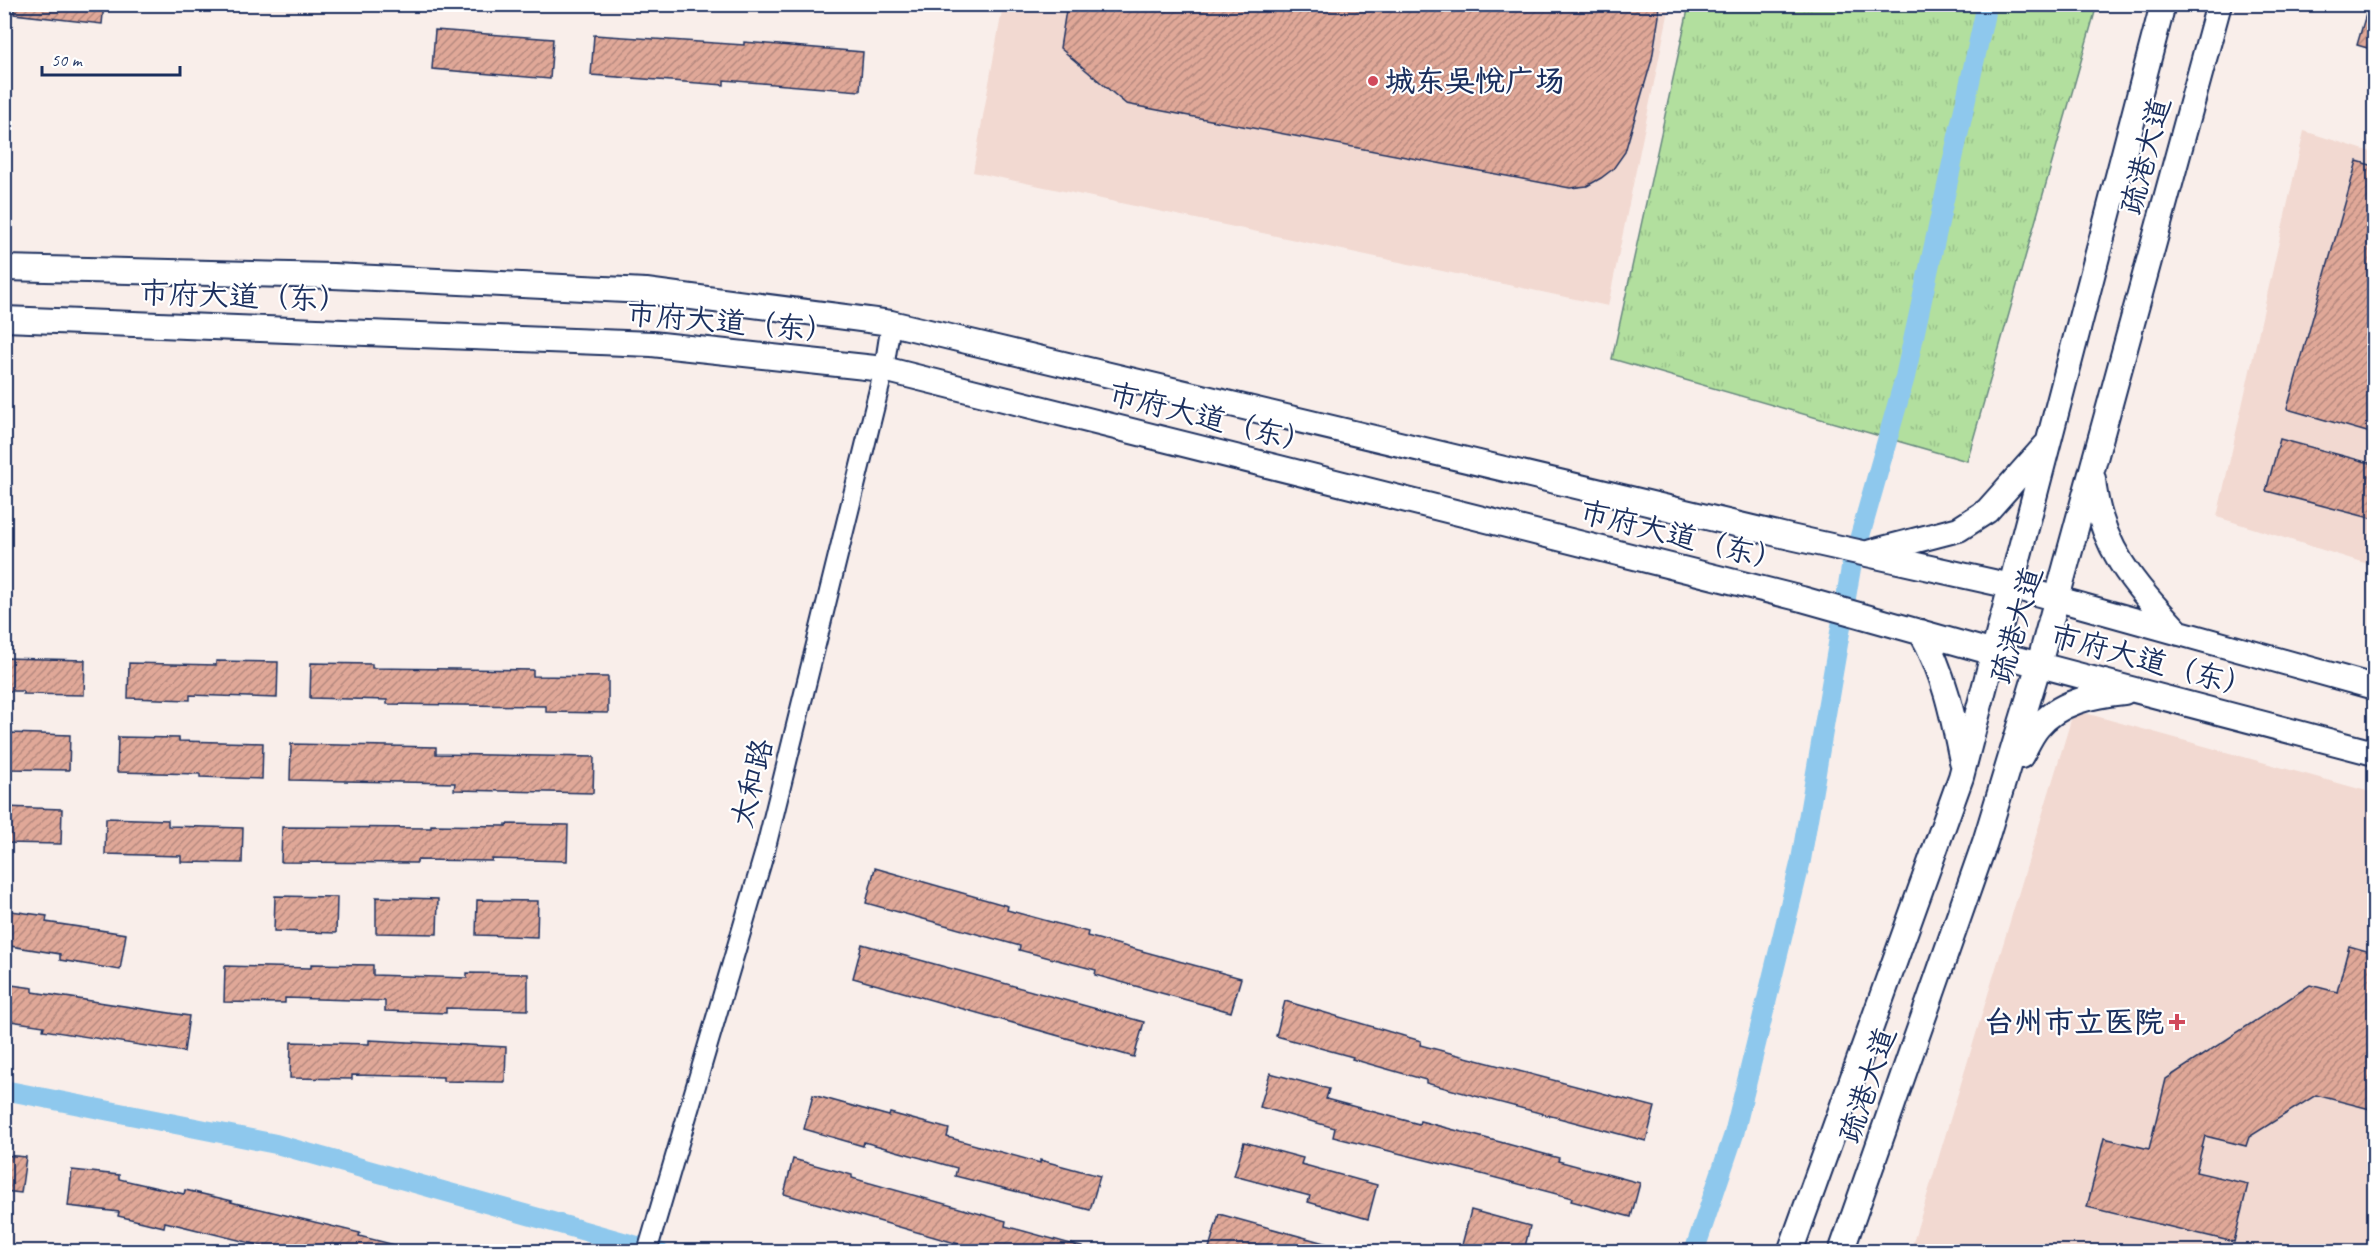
<svg xmlns="http://www.w3.org/2000/svg" width="2379" height="1256" font-family="Caveat,'LXGW WenKai TC',sans-serif">
	<style>
		.built { fill: #f2d9d1 }
		.park { fill: url(#park-tufts); stroke: #66877e; stroke-width: 1.5 }
		.lines { fill: none; stroke-linecap: round; stroke-linejoin: round }
		.canal { stroke: #8ec8ed; stroke-width: 20 }
		.building { fill: url(#building-hatch); stroke: #1b2f5e; stroke-width: 1.5 }
		.minor-casing { stroke: #1b2f5e; stroke-width: 22 }
		.major-casing { stroke: #1b2f5e; stroke-width: 28 }
		.minor { stroke: #fff; stroke-width: 18 }
		.major { stroke: #fff; stroke-width: 24 }
		.poi-dot { fill: #d1495b; stroke: #fff; stroke-width: 2 }
		.labels { text-anchor: middle; stroke-width: 4.5; stroke-linejoin: round; paint-order: stroke }
		.poi-label { font-size: 30px; font-weight: bold; fill: #1b2f5e; stroke: #fff; text-anchor: start }
		.street-label { font-size: 30px; fill: #1b2f5e; stroke: #fff }
	</style>
	<defs>
		<pattern id="park-tufts" width="24" height="20" patternUnits="userSpaceOnUse" patternTransform="scale(1.5)"><rect width="24" height="20" fill="#b2df9e"/><path d="M3 7l-1-3M5 7V3M7 7l1-3M15 17l-1-3M17 17v-4M19 17l1-3" fill="none" stroke="#98c08a"/></pattern>
		<pattern id="building-hatch" width="6" height="6" patternUnits="userSpaceOnUse" patternTransform="scale(1.5)"><rect width="6" height="6" fill="#e0a898"/><path d="M-1 1l2-2M0 6l6-6M5 7l2-2" fill="none" stroke="#b5897f"/></pattern>
	</defs>
	<rect width="100%" height="100%" fill="#f9eeea"/>
	<filter id="ink" filterUnits="userSpaceOnUse"><feTurbulence type="fractalNoise" baseFrequency=".0167" numOctaves="2"/><feDisplacementMap in="SourceGraphic" scale="12" xChannelSelector="R" yChannelSelector="G"/><feConvolveMatrix kernelMatrix="1 2 1 2 8 2 1 2 1" color-interpolation-filters="sRGB"/></filter>
	<g filter="url(#ink)">
		<path class="built" d="M1003,5H1670L1608,306L973,172Z
			M2304,131L2374,153V566L2217,517Z
			M2074,710L2374,793V1251L1910,1252Z"/>
		<path class="park" d="M1689,5H2097L1967,461L1612,359Z"/>
		<g class="lines">
			<path class="canal" d="M4,1090L276,1144L659,1252
				M1694,1252L1734,1134L1801,860L1851,568L1905,377L1987,4"/>
		</g>
		<path class="building" d="M14,4H104L102,24L14,14Z
			M1067,4H1658L1659,16L1652,59L1625,152L1613,169L1601,178L1587,186L1570,188L1126,104L1060,48Z
			M2369,4H2374V50L2357,45Z
			M435,30L553,39L550,79L432,69Z
			M594,35L744,45V42L863,52L860,91L724,80V85L591,75Z
			M2357,161L2374,166V434L2287,409Z
			M2280,439L2374,464V519L2266,491Z
			M4,658L85,660L84,695L23,694V691H4Z
			M216,661L278,662L277,698L190,695V700L128,698L129,663L216,665Z
			M311,663L372,664V668L533,670V676L608,677V713L546,712V706L387,704V700L310,698Z
			M9,733L70,735L69,770L8,769Z
			M118,737L179,738V741L263,743L262,779L200,777V774L117,772Z
			M291,744L436,747V754L594,757L593,793L454,790L455,783L290,780Z
			M4,807L62,809L61,844L4,843Z
			M106,818L168,820V826L243,828L242,863L181,862V856L105,854Z
			M506,824L568,825L567,861L492,859V861L417,860V863L281,862L282,827L431,828V825L506,826Z
			M875,868L1008,906L1007,910L1088,932L1087,936L1241,978L1231,1012L1095,975L1096,970L1019,950L1020,946L866,903Z
			M275,896L337,897L336,933L274,931Z
			M376,897L438,899L437,934L376,933Z
			M477,900L538,901L537,937L476,935Z
			M4,910L47,916L46,922L126,934L120,970L60,960V954L4,945Z
			M862,944L1144,1022L1134,1057L853,978Z
			M2349,946L2374,953V1009L2368,1035L2374,1037V1110L2316,1095L2249,1137L2246,1146L2205,1136L2196,1172L2248,1184L2234,1242L2087,1207L2104,1138L2149,1149L2166,1079L2310,985L2337,992Z
			M311,964L373,965V975L467,978V973L528,974V1010L446,1008V1013L385,1011V1001L285,998V1003L224,1002L225,966L311,968Z
			M4,984L33,988V992L189,1016L184,1052L43,1030L44,1026L4,1020Z
			M1285,1001L1421,1041L1420,1045L1655,1107L1646,1141L1426,1083V1080L1352,1059L1353,1057L1276,1036Z
			M369,1040L506,1047L505,1082L443,1081V1077L352,1075V1079L290,1078L291,1042L369,1044Z
			M1270,1073L1329,1089L1326,1099L1419,1124L1420,1121L1500,1142L1559,1158L1558,1161L1640,1183L1631,1217L1571,1201L1572,1198L1470,1171L1333,1137L1335,1128L1260,1107Z
			M813,1095L889,1116L890,1113L949,1129L947,1137L1040,1163V1160L1100,1176L1090,1210L955,1176L957,1168L864,1142L863,1146L804,1129Z
			M1244,1142L1303,1158L1301,1164L1377,1185L1368,1219L1308,1202L1310,1196L1234,1176Z
			M4,1155L26,1157L21,1193L4,1191Z
			M793,1159L852,1175V1178L1006,1221L1005,1226L1082,1247L1081,1251H983L784,1194Z
			M72,1170L119,1175V1179L184,1194L185,1190L232,1201L231,1202L360,1233L359,1236L399,1246L398,1251H283L165,1222L164,1227L118,1216L119,1212L68,1206Z
			M1471,1210L1530,1226L1524,1251H1487L1462,1245Z
			M1219,1214L1339,1247L1338,1251H1221L1209,1248Z"/>
		<g class="lines">
			<g class="minor-casing">
				<path id="minor" d="M647,1252L765,851L884,369L891,323"/>
			</g>
			<g class="major-casing">
				<path id="major" d="M4,268L333,276L646,291L891,323L1786,536L2011,586L2374,687
					M4,319L652,344L884,369L1802,599L1994,653L2374,753
					M2093,479C2099,547 2135,585 2179,633
					M1871,552L1959,529L1987,511L2045,446
					M1921,632C1944,672 1953,716 1962,761
					M2021,756C2026,747 2031,735 2038,727C2059,702 2093,695 2124,692
					M1790,1252L1961,777L2163,4
					M1841,1252L1985,842L2039,664L2219,4"/>
			</g>
			<use href="#minor" class="minor"/>
			<use href="#major" class="major"/>
		</g>
	</g>
	<g class="poi-dot">
		<circle cx="1373" cy="81" r="6"/>
		<path d="M2174 1013h6v6h6v6h-6v6h-6v-6h-6v-6h6z"/>
	</g>
	<g class="labels">
		<g class="poi-label">
			<text x="1385" y="91">城东吴悦广场</text>
			<text x="2164" y="1032" text-anchor="end">台州市立医院</text>
		</g>
		<g class="street-label">
			<text transform="translate(2145 156) rotate(-75)" y="10">疏港大道</text>
			<text transform="translate(244 296) rotate(2)" y="10">市府大道（东）</text>
			<text transform="translate(731 322) rotate(5)" y="10">市府大道（东）</text>
			<text transform="translate(1211 418) rotate(14)" y="10">市府大道（东）</text>
			<text transform="translate(1682 536) rotate(14)" y="10">市府大道（东）</text>
			<text transform="translate(2016 625) rotate(-74)" y="10">疏港大道</text>
			<text transform="translate(2152 661) rotate(15)" y="10">市府大道（东）</text>
			<text transform="translate(752 783) rotate(-76)" y="10">太和路</text>
			<text transform="translate(1867 1085) rotate(-71)" y="10">疏港大道</text>
		</g>
	</g>
	<rect width="2379" height="1256" fill="none" stroke="#fff" stroke-width="24"/>
	<rect x="12" y="12" width="2355" height="1232" fill="none" stroke="#1b2f5e" stroke-width="2" filter="url(#ink)"/>
	<path d="M42 66v9h138v-9" fill="none" stroke="#1b2f5e" stroke-width="3"/>
	<text x="51" y="66" font-size="18" fill="#1b2f5e" stroke="#ffffff" stroke-width="4.5" paint-order="stroke">50 m</text>
</svg>
